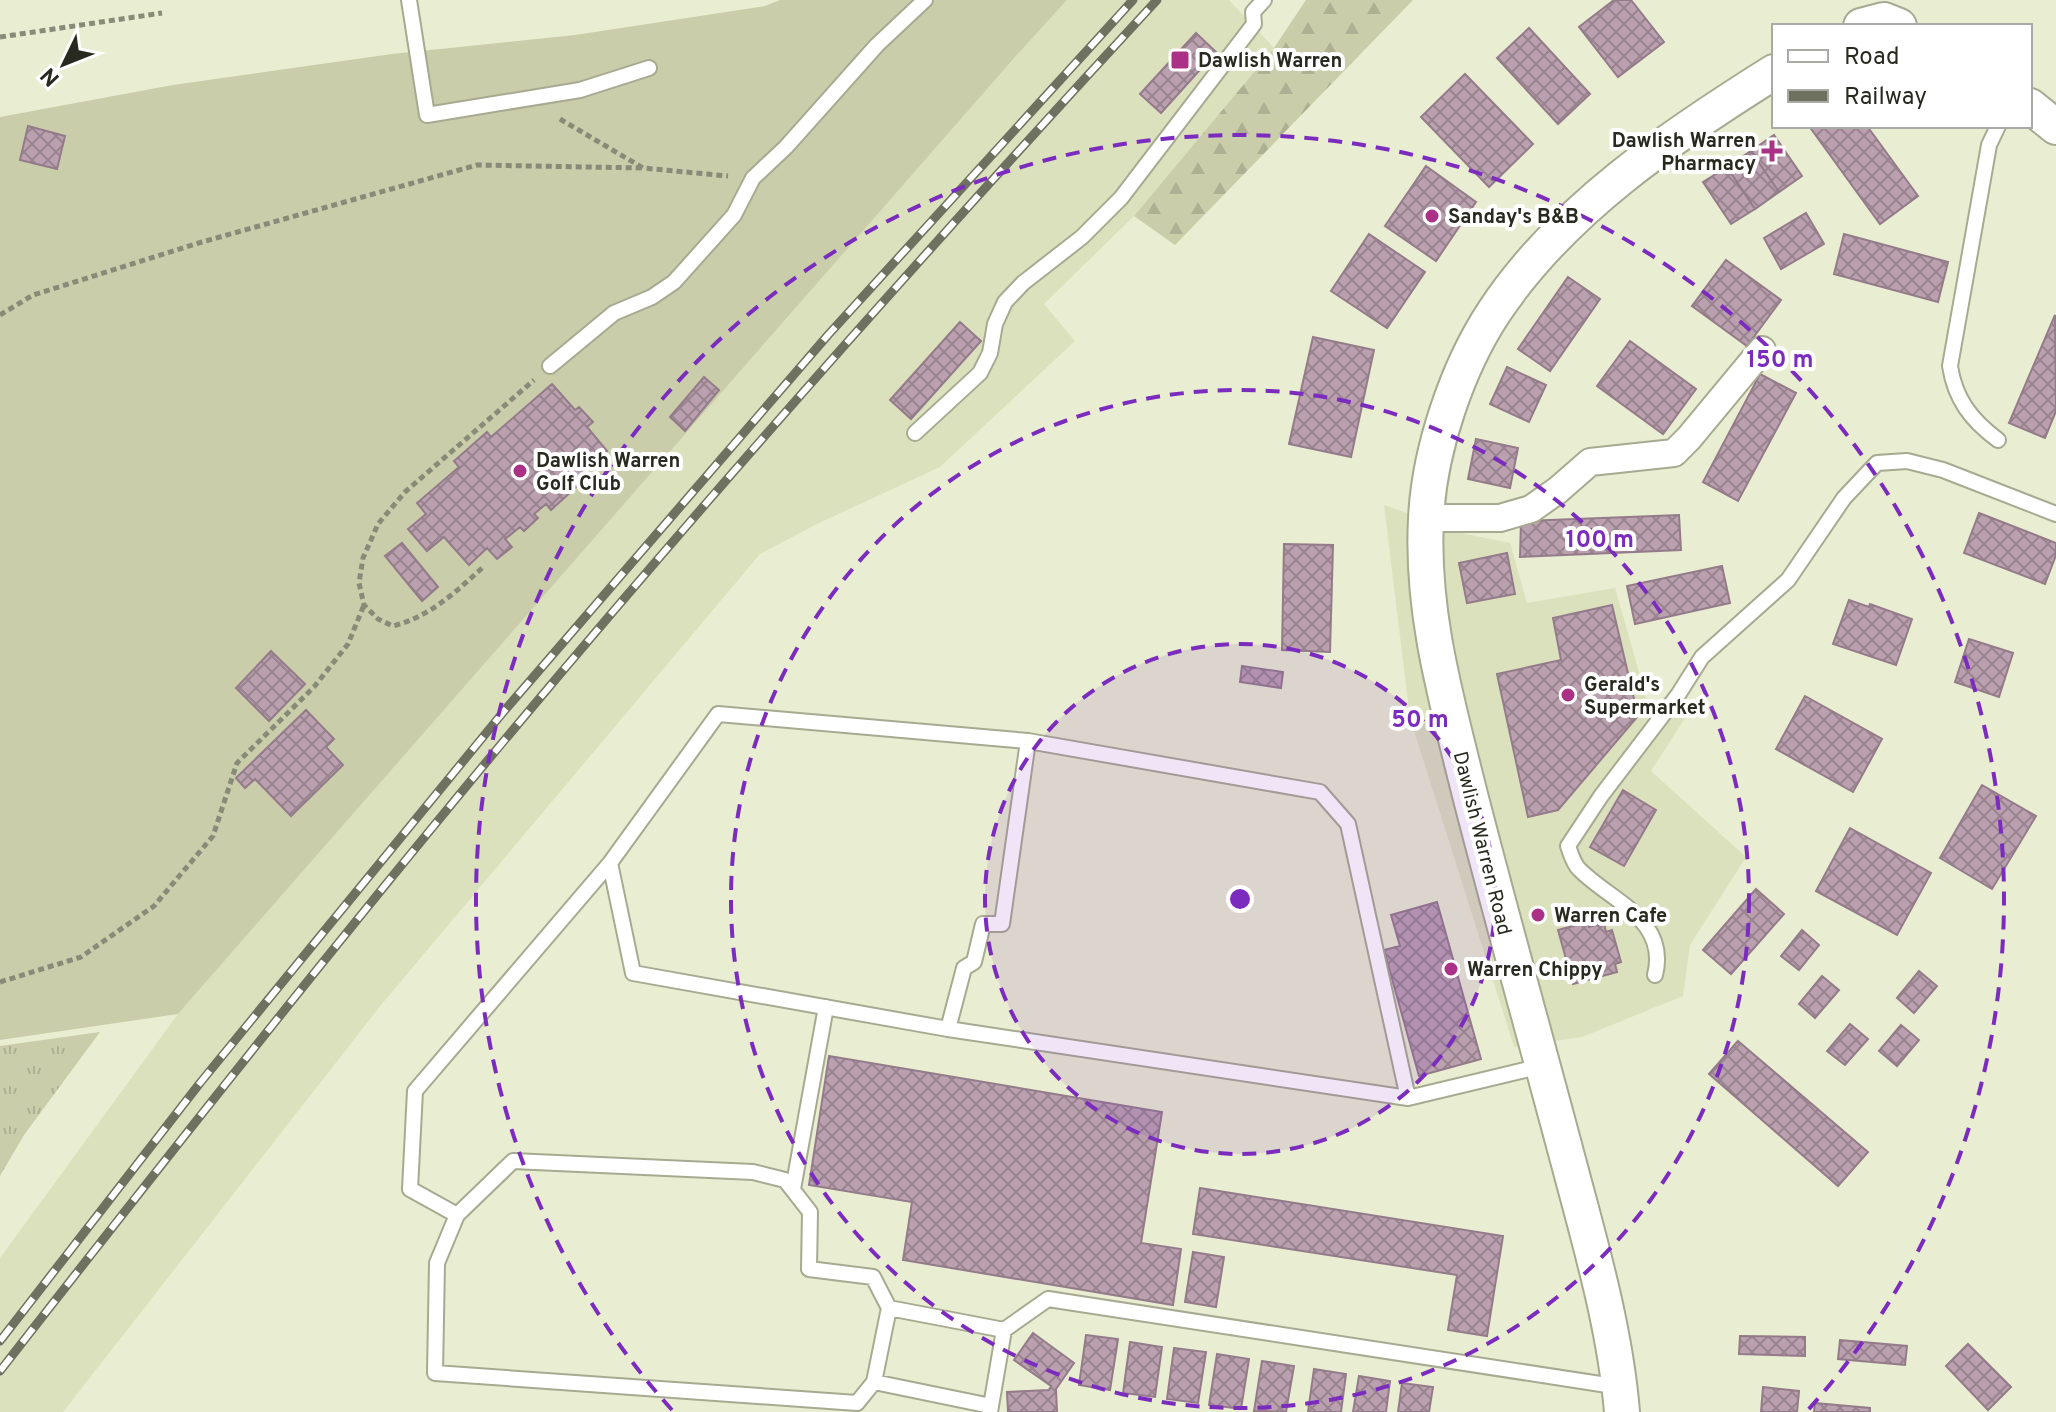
<svg xmlns="http://www.w3.org/2000/svg" width="2056" height="1412" font-family="Overpass,sans-serif">
	<style>
		.built { fill: #dce1bd }
		.grass { fill: #c9cdaa }
		.forest { fill: url(#forest-firs) }
		.park { fill: url(#park-tufts) }
		.building { fill: url(#building-cross-hatch); stroke: #947b8a; stroke-width: 2 }
		.lines { fill: none; stroke-linecap: round; stroke-linejoin: round }
		.service-casing { stroke: #a7aa90; stroke-width: 18 }
		.minor-casing { stroke: #a7aa90; stroke-width: 30 }
		.tertiary-casing { stroke: #a7aa90; stroke-width: 38 }
		.path { stroke: #888b78; stroke-width: 5; stroke-dasharray: 6 4; stroke-linecap: butt }
		.service { stroke: #fff; stroke-width: 14 }
		.minor { stroke: #fff; stroke-width: 26 }
		.tertiary { stroke: #fff; stroke-width: 34 }
		.rail-casing { stroke: #6e7060; stroke-width: 9 }
		.rail { stroke: #fff; stroke-width: 6; stroke-dasharray: 18; stroke-linecap: butt }
		.ring { fill: none; stroke: #7b2cbf; stroke-width: 4; stroke-dasharray: 14 10 }
		.poi-dot { fill: #aa3185; stroke: #fff; stroke-width: 3 }
		.labels { text-anchor: middle; stroke-width: 8; stroke-linejoin: round; paint-order: stroke }
		.poi-label { font-size: 20px; font-weight: bold; fill: #28291f; stroke: #fff; text-anchor: start }
		.street-label { font-size: 20px; fill: #28291f; stroke: #fff }
		.centre { fill: #7b2cbf; stroke: #fff; stroke-width: 4 }
		.ring-label { font-size: 24px; text-anchor: middle; font-weight: bold; fill: #7b2cbf; stroke: #fff; stroke-width: 8; stroke-linejoin: round; paint-order: stroke }
	</style>
	<defs>
		<pattern id="forest-firs" width="22" height="20" patternUnits="userSpaceOnUse" patternTransform="scale(2)"><rect width="22" height="20" fill="#c9cdaa"/><path d="M5 1l3.5 6h-7zM16 11l3.5 6h-7z" fill="#adb092"/></pattern>
		<pattern id="park-tufts" width="24" height="20" patternUnits="userSpaceOnUse" patternTransform="scale(2)"><rect width="24" height="20" fill="#c9cdaa"/><path d="M3 7l-1-3M5 7V3M7 7l1-3M15 17l-1-3M17 17v-4M19 17l1-3" fill="none" stroke="#adb092"/></pattern>
		<pattern id="building-cross-hatch" width="8" height="8" patternUnits="userSpaceOnUse" patternTransform="scale(2)"><rect width="8" height="8" fill="#bba1b0"/><path d="M0 0l8 8M0 8l8-8" fill="none" stroke="#98838f"/></pattern>
	</defs>
	<rect width="100%" height="100%" fill="#e9edd1"/>
	<path class="built" d="M1067,0H1229L1274,48L1134,216L1044,304L1075,341L940,467L819,523L760,554L381,1005L63,1412H0V1258L178,1014L1016,56Z
		M1384,505L1466,534L1510,543L1527,603L1615,588L1647,700L1689,712L1651,771L1746,857L1690,945L1683,996L1582,1037L1514,1047L1410,718Z"/>
	<path class="grass" d="M780,0H1067L1016,56L178,1014L0,1040V117L173,85L392,54L575,35L765,6Z"/>
	<path class="forest" d="M1306,0H1413L1175,245L1134,216L1274,48Z"/>
	<path class="park" d="M100,1032L24,1135L0,1176V1046Z"/>
	<path class="building" d="M1614,0H1631L1664,42L1618,77L1579,27Z
		M1529,28L1590,94L1558,124L1497,58Z
		M1196,33L1216,52L1161,113L1140,94Z
		M1465,74L1533,144L1489,187L1421,117Z
		M28,126L65,136L57,169L20,160Z
		M1809,126H1867L1918,196L1880,224Z
		M1774,135L1802,176L1779,192L1751,151Z
		M1751,151L1779,192L1755,209L1727,167Z
		M1426,166L1476,202L1436,261L1385,226Z
		M1727,167L1755,209L1731,224L1703,182Z
		M1806,213L1824,244L1781,269L1764,238Z
		M1369,234L1425,272L1387,328L1331,291Z
		M1844,234L1948,262L1938,302L1834,274Z
		M1726,260L1781,300L1747,346L1692,306Z
		M1568,277L1600,299L1550,371L1518,349Z
		M2055,315L2056,411L2045,438L2009,423Z
		M960,322L981,341L911,419L890,400Z
		M1313,337L1374,350L1351,457L1289,444Z
		M1630,341L1696,389L1663,434L1597,386Z
		M1507,367L1546,385L1529,422L1490,404Z
		M1760,374L1796,393L1738,501L1703,482Z
		M704,377L719,390L685,431L670,417Z
		M552,384L575,410L579,407L593,422L587,427L607,451L580,475L584,480L551,510L546,504L534,514L538,518L524,531L520,527L505,539L512,547L497,559L487,548L469,565L444,537L427,551L408,529L426,514L417,503L459,467L454,461L487,432L491,437Z
		M1476,439L1518,448L1510,488L1468,479Z
		M1979,513L2056,543V555L2045,584L1964,553Z
		M1679,515L1681,550L1520,557L1521,521Z
		M402,543L438,587L422,601L385,556Z
		M1284,544L1333,545L1330,652L1282,650Z
		M1507,553L1515,594L1467,603L1459,563Z
		M1722,566L1730,603L1635,624L1627,586Z
		M1849,600L1869,607L1870,604L1912,619L1896,665L1833,644Z
		M1612,605L1638,716L1558,810L1528,817L1497,674L1561,660L1553,618Z
		M1969,639L2013,653L1999,697L1955,682Z
		M271,651L305,684L269,721L236,688Z
		M1242,666L1283,672L1281,688L1240,682Z
		M1805,696L1882,739L1853,792L1776,749Z
		M306,710L334,739L326,747L343,765L291,816L255,779L245,788L236,778Z
		M1982,785L2036,816L1992,889L1940,858Z
		M1623,790L1656,810L1624,866L1590,847Z
		M1850,828L1931,873L1897,935L1816,891Z
		M1756,889L1784,914L1731,974L1703,950Z
		M1437,902L1481,1059L1419,1076L1384,950L1400,946L1391,915Z
		M1588,922L1589,927L1604,923L1606,932L1612,930L1621,962L1615,964L1617,972L1573,984L1558,930Z
		M1802,930L1819,945L1799,970L1781,956Z
		M1919,971L1937,986L1914,1013L1897,998Z
		M1822,976L1839,990L1815,1018L1799,1004Z
		M1850,1024L1868,1039L1845,1065L1827,1051Z
		M1901,1025L1919,1040L1897,1066L1879,1051Z
		M1738,1041L1868,1152L1838,1186L1709,1074Z
		M829,1056L1162,1112L1141,1243L1181,1249L1173,1305L903,1260L912,1202L809,1185Z
		M1200,1188L1503,1236L1487,1336L1448,1330L1457,1275L1193,1234Z
		M1193,1252L1224,1257L1216,1307L1185,1302Z
		M1033,1333L1074,1363L1056,1389L1057,1412H1008L1007,1392L1049,1390L1051,1386L1014,1360Z
		M1086,1335L1118,1339L1110,1390L1079,1385Z
		M1740,1336L1805,1337V1356L1739,1354Z
		M1840,1340L1907,1346L1905,1365L1838,1359Z
		M1130,1342L1162,1347L1155,1397L1123,1393Z
		M1968,1344L2011,1387L1988,1410L1946,1366Z
		M1174,1348L1206,1352L1198,1403L1167,1399Z
		M1217,1354L1249,1359L1241,1409L1209,1405Z
		M1262,1361L1294,1366L1286,1412L1254,1411Z
		M1314,1369L1346,1374L1341,1412H1308Z
		M1359,1376L1390,1381L1386,1412H1353Z
		M1402,1383L1433,1387L1429,1412H1398Z
		M1763,1387L1799,1391L1797,1412H1761Z
		M1815,1403L1870,1408V1412H1814Z"/>
	<g class="lines">
		<g class="service-casing">
			<path id="service" d="M409,0L427,115L580,90L649,68
				M550,366L614,313L652,297L674,282L734,215L753,178L786,147L877,45L925,0
				M915,433L980,373L990,353L995,324L1005,302L1023,283L1082,237L1121,198L1254,24L1253,12L1264,0
				M1998,440C1971,420 1955,399 1950,366L1989,145L1998,126
				M610,863L633,973L948,1029L1408,1098L1542,1066
				M1655,975C1669,919 1610,901 1579,869C1573,863 1571,854 1568,846L1601,796L1678,695L1702,657L1788,580L1844,498L1877,463L1907,461L1943,470L2056,514
				M948,1029L964,968L974,962L983,924H1002L1028,741
				M793,1189L826,1007
				M457,1215L410,1189L415,1091L610,863L718,714L1028,741L1320,792L1348,824L1408,1098
				M874,1382L889,1308
				M991,1406L874,1382L857,1403L435,1373L437,1263L457,1215L513,1161L753,1172L785,1180L810,1212L809,1269L873,1277L889,1308L1004,1330
				M990,1412L1004,1330L1048,1299L1620,1387"/>
		</g>
		<g class="minor-casing">
			<path id="minor" d="M1426,518H1500L1531,509L1558,490L1590,462L1674,453L1689,438L1762,350"/>
		</g>
		<g class="tertiary-casing">
			<path id="tertiary" d="M1861,26L1884,20L1899,26
				M2030,106L2056,127
				M1622,1412C1615,1327 1590,1243 1568,1160C1535,1036 1500,912 1468,787C1446,698 1421,611 1426,519C1429,451 1457,368 1494,312C1562,209 1672,136 1774,72"/>
		</g>
		<path class="path" d="M0,37L162,13
			M560,119L643,168L728,176
			M0,315L33,295L202,242L477,165L643,168
			M482,568C456,592 429,617 393,626L378,619L364,605L359,583L363,558L378,524L405,492L534,380
			M0,982L81,957L154,906L213,836L237,763L314,687L348,644L364,605"/>
		<use href="#service" class="service"/>
		<use href="#minor" class="minor"/>
		<use href="#tertiary" class="tertiary"/>
		<g class="rail-casing">
			<path id="rail" d="M0,1341L200,1083L505,710L828,335L1133,0
				M0,1371C170,1153 341,936 518,724C725,477 939,236 1157,0"/>
		</g>
		<use href="#rail" class="rail"/>
	</g>
	<circle cx="1240" cy="899" r="255" fill="#7b2cbf" fill-opacity=".12"/>
	<g class="ring">
		<circle cx="1240" cy="899" r="255"/>
		<circle cx="1240" cy="899" r="509"/>
		<path d="M672 1410A764 764 0 1 1 1808 1410"/>
	</g>
	<g class="poi-dot">
		<rect x="1170" y="50" width="20" height="20" rx="4"/>
		<path d="M1768 139h8v8h8v8h-8v8h-8v-8h-8v-8h8z"/>
		<circle cx="1432" cy="216" r="8"/>
		<circle cx="520" cy="471" r="8"/>
		<circle cx="1568" cy="695" r="8"/>
		<circle cx="1538" cy="915" r="8"/>
		<circle cx="1451" cy="969" r="8"/>
	</g>
	<g class="labels">
		<g class="poi-label">
			<text x="1198" y="67">Dawlish Warren</text>
			<text x="1756" y="147" text-anchor="end">Dawlish Warren<tspan x="1756" dy="23">Pharmacy</tspan></text>
			<text x="1448" y="223">Sanday's B&amp;B</text>
			<text x="536" y="467">Dawlish Warren<tspan x="536" dy="23">Golf Club</tspan></text>
			<text x="1584" y="691">Gerald's<tspan x="1584" dy="23">Supermarket</tspan></text>
			<text x="1554" y="922">Warren Cafe</text>
			<text x="1467" y="976">Warren Chippy</text>
		</g>
		<g class="street-label">
			<text transform="translate(1483 843) rotate(76)" y="7">Dawlish Warren Road</text>
		</g>
	</g>
	<circle cx="1240" cy="899" r="12" class="centre"/>
	<g class="ring-label">
		<text x="1780" y="367">150 m</text>
		<text x="1600" y="547">100 m</text>
		<text x="1420" y="727">50 m</text>
	</g>
	<rect x="1772" y="24" width="260" height="104" fill="#ffffff" stroke="#a9a9a5" stroke-width="2"/>
	<rect x="1788" y="50" width="40" height="12" fill="#ffffff" stroke="#a9a9a5" stroke-width="2"/>
	<text x="1844" y="64" font-size="24" fill="#28291f">Road</text>
	<rect x="1788" y="90" width="40" height="12" fill="#6e7060" stroke="#a9a9a5" stroke-width="2"/>
	<text x="1844" y="104" font-size="24" fill="#28291f">Railway</text>
	<g transform="translate(64 64) rotate(227)" stroke="#ffffff" stroke-width="6" paint-order="stroke">
	<path d="M0-6L14 30L0 20L-14 30Z" fill="#28291f"/>
	<text y="-12" font-size="22" font-weight="bold" text-anchor="middle" fill="#28291f">N</text>
	</g>
</svg>
